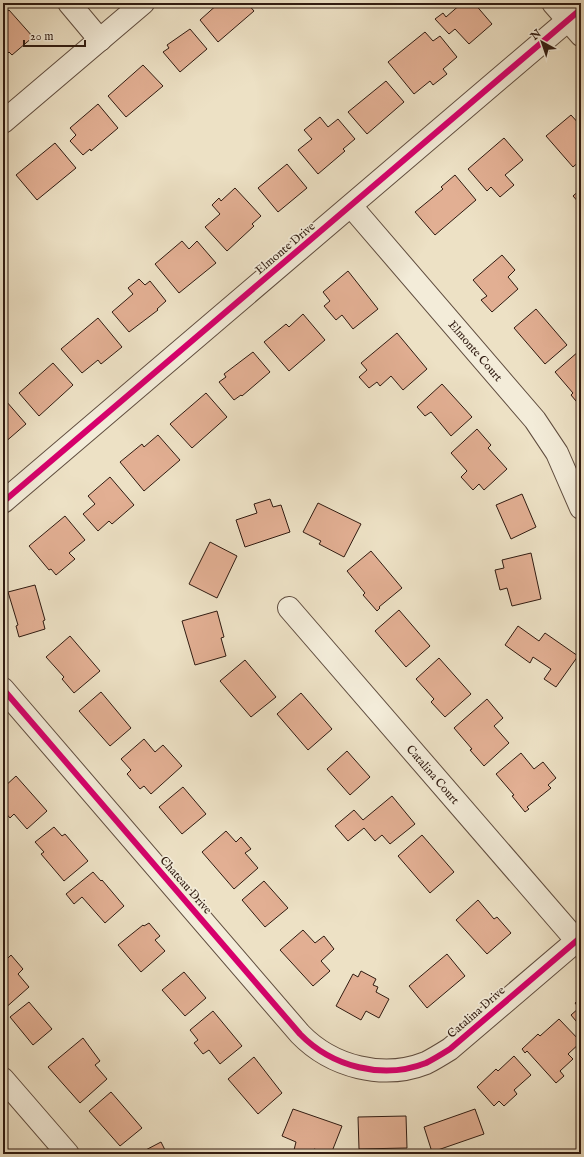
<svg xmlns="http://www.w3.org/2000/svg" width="584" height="1157" font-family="'IM FELL English',serif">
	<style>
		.building { fill: #e2af93; stroke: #301b11 }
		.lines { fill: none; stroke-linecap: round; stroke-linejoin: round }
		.minor-casing { stroke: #5f4c3e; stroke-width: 24 }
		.minor { stroke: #f3ecd9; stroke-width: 22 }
		.cycleway-casing { stroke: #f3ecd9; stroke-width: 8 }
		.cycleway { stroke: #d6006c; stroke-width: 6 }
		.labels { text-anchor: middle; stroke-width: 3.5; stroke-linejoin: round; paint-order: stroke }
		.street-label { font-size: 12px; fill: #301b11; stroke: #f3ecd9 }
	</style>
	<rect width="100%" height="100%" fill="#ede1c5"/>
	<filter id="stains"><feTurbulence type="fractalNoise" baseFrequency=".005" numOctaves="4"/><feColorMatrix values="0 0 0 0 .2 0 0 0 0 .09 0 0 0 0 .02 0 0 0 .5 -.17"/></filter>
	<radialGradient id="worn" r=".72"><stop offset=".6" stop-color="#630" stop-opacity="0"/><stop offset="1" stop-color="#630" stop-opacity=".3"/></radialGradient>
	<path class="building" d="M219,3H247L254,11L218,42L200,20Z
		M462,3H474L492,24L469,44L455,29L449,34L435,19L443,13L446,17Z
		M9,10L33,37L12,55L9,52L3,58V15Z
		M190,29L207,49L180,72L163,52L169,48L167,45Z
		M425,32L433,41L440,36L457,57L443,69L447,74L433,85L430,81L414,94L388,62Z
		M143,65L163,86L126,117L108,96Z
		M386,81L404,102L367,134L348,112Z
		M98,104L118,128L91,151L90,149L83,155L70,141L76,135L70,128Z
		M571,115L581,126V160L573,167L546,136Z
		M320,117L328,127L338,119L355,139L343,149L345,151L318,174L298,150L312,139L304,130Z
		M504,138L523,160L505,175L514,185L500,197L491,187L487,191L468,169Z
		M55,143L76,168L37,200L16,175Z
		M287,164L307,188L278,212L258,188Z
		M455,175L476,200L435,235L415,212L443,189L441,187Z
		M235,188L261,216L252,224L254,226L227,251L205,227L220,214L212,205L219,198L221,201Z
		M581,189V205L573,196Z
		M182,241L189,249L197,241L216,263L179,293L155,264Z
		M502,255L515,270L508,277L518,289L492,312L481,300L487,296L473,280Z
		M348,271L378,309L353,329L342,315L336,320L324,306L330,301L323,292Z
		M139,279L145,285L150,281L166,301L157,309L158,310L129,332L112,312L133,294L128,288Z
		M536,309L567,345L545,364L514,328Z
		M303,314L325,340L289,371L264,342L286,324L289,327Z
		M98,318L122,347L101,364L98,360L82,373L61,349Z
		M397,333L427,369L403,390L391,376L380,386L377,382L369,388L359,377L367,370L361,363Z
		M579,351L581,353V407L571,395L573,393L555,372Z
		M253,352L270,372L242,396L241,395L234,400L219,382L226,377L224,374Z
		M53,363L73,385L39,416L19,393Z
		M442,384L472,417L451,436L431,412L425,416L417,407Z
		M206,393L227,417L192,448L170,424Z
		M6,401L26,424L3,444V404Z
		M477,429L491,445L488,448L507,469L484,490L479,484L473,490L461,477L467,471L451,453Z
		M158,435L180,460L144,491L120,462L142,444L144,447Z
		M110,477L134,505L112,524L109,521L98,531L83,514L95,504L88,496Z
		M522,494L536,527L511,539L496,505Z
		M270,499L273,507L281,505L290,532L245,547L236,520L257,513L254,504Z
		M318,503L361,524L344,557L319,544L321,541L303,532Z
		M65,516L85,540L69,553L75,559L56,575L51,569L49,570L29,546Z
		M210,542L237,556L217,598L189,584Z
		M371,551L402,588L379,607L380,608L377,611L363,595L365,593L347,571Z
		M531,553L541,599L512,606L507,588L500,590L495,570L504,568L502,560Z
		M35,585L45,620L43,621L45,629L19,637L16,626L18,625L8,592Z
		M399,610L430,646L406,667L375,631Z
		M217,611L224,637L221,638L226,656L195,665L182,621Z
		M518,626L539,641L545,633L578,656L556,687L544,679L551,669L533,657L530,663L505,645Z
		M70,636L100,671L74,693L62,679L64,677L46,657Z
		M439,658L471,694L445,717L431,702L434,699L416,679Z
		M245,660L276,697L251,717L220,681Z
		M101,692L131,728L110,746L79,711Z
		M301,693L332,729L308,750L277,714Z
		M487,699L503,718L494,726L509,743L484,766L470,750L472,749L454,728Z
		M144,739L155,752L163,745L182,766L151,794L144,786L140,789L127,774L131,770L121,759Z
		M347,751L370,777L350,795L327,769Z
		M521,753L534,769L543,762L556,778L548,785L551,788L527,807L529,809L525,812L512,796L514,795L496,774Z
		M16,776L47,811L27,829L14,814L10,818L3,810V788Z
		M183,787L206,814L182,834L159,807Z
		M392,796L415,824L390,844L382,835L375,841L364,828L348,841L335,826L354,810L363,820Z
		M54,827L62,836L65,834L88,861L64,881L41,854L44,852L35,842Z
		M226,831L236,842L241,837L251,849L245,853L258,868L234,889L202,852Z
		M422,835L454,872L430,893L398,856Z
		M93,872L101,881L102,880L124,906L105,923L82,897L74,904L66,894Z
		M264,881L288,908L265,927L242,900Z
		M478,900L494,919L497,917L511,933L487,954L456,920Z
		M149,923L160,936L155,940L165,951L141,972L118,945L143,925L144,926Z
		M303,930L315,943L324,936L334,949L321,961L330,971L313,986L280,950Z
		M447,954L465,976L427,1008L409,986Z
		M11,955L23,969L18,974L29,987L3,1010V957L6,960Z
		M361,971L376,979L373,985L378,987L376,992L389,999L379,1018L366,1011L361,1020L336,1006L353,974L358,977Z
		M184,972L206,998L185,1016L162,990Z
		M581,998V1027L571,1015L579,1008L575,1003Z
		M29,1002L52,1029L33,1045L10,1017Z
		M213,1011L242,1046L220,1064L209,1050L203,1054L194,1043L198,1040L190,1030Z
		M559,1019L581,1042L568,1054L573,1059L560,1071L564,1076L556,1083L527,1051L525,1053L522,1049L538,1034L540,1036Z
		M83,1038L100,1061L95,1065L107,1079L80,1103L48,1067Z
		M514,1056L531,1075L514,1090L517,1094L504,1106L499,1101L494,1106L477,1087L496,1069L498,1071Z
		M254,1057L282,1093L258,1114L228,1079Z
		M111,1092L142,1128L120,1146L89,1111Z
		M293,1109L342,1126L331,1154L314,1149L312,1154H305L294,1150L296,1142L282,1136Z
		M475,1109L484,1134L432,1152L424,1127Z
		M406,1116L407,1148L359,1149L358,1117Z
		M161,1142L167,1154H138Z"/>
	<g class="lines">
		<g class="minor-casing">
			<g id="minor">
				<path d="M69,3L100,40"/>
				<path d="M553,3L581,35"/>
				<path d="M3,122L143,3"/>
				<path id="s1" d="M351,206L535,420L557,453L581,508"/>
				<path d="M3,502L581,9"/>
				<path id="s2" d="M289,608L577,941"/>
				<path d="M3,689L300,1034C332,1067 383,1080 426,1063C434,1059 442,1054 450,1049L581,937"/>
				<path d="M3,1079L68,1154"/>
			</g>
		</g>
		<use href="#minor" class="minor"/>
		<g class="cycleway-casing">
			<path id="cycleway" d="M3,502L581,9
				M3,689L300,1034C332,1067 383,1080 426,1063C434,1059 442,1054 450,1049L581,937"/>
		</g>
		<use href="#cycleway" class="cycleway"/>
	</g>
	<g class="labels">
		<g class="street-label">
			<text transform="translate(285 248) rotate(-40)" y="4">Elmonte Drive</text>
			<text dy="4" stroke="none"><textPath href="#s1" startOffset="191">Elmonte Court</textPath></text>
			<text dy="4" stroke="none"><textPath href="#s2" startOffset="220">Catalina Court</textPath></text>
			<text transform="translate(186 885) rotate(49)" y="4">Chateau Drive</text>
			<text transform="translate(476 1012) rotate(-41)" y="4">Catalina Drive</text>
		</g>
	</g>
	<rect width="584" height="1157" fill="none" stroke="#ede1c5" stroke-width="16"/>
	<rect x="4" y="4" width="576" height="1149" fill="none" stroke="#301b11" stroke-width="2"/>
	<rect x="8" y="8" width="568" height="1141" fill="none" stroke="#301b11"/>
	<g transform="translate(542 42) rotate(320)" stroke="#f3ecd9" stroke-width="3" paint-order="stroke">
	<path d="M0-3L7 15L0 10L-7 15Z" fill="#301b11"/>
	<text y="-6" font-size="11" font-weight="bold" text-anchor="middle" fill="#301b11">N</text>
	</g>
	<path d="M24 40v6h61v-6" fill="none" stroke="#301b11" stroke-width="2"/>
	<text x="30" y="40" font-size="12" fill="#301b11" stroke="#f3ecd9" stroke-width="3" paint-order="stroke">20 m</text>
	<rect width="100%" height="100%" filter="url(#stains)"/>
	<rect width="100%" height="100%" fill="url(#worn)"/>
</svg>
